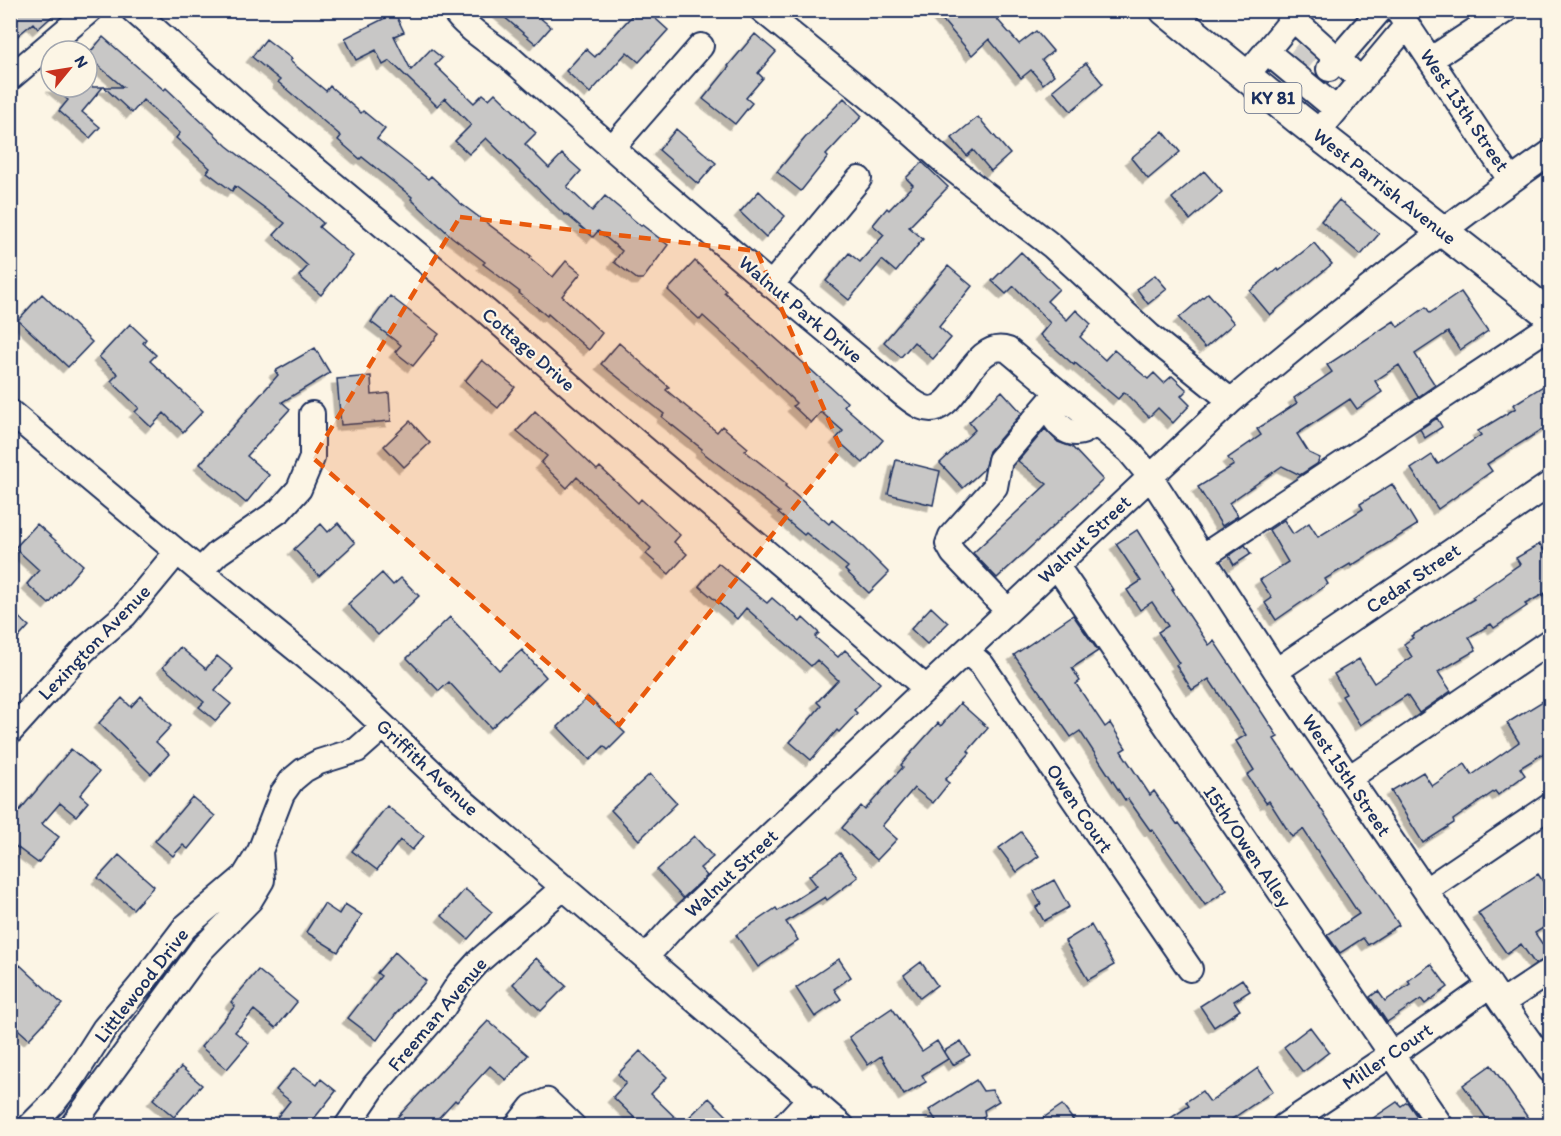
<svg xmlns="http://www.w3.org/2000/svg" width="1561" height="1136" font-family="Itim,sans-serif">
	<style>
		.building { fill: #c8c7c6; stroke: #1b2f5e; stroke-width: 1.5; filter: url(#shadow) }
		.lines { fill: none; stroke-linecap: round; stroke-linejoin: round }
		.minor-tunnel { stroke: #cfcdca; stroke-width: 24; stroke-dasharray: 24 12; stroke-linecap: butt }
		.minor-casing { stroke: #1b2f5e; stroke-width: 28 }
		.major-casing { stroke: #1b2f5e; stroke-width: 34 }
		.minor { stroke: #fcf5e5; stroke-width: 24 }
		.major { stroke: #fcf5e5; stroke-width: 30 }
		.marked { fill: #e8590c; fill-opacity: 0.2; stroke: #e8590c; stroke-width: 4.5; stroke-dasharray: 12 8; stroke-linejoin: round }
		.labels { text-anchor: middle; stroke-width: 4.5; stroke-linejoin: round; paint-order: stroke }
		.shield { fill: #fcf5e5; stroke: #5e6a86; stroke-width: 1.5 }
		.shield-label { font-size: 18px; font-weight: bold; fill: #1b2f5e }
		.street-label { font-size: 20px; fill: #1b2f5e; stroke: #fcf5e5 }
	</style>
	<defs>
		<filter id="shadow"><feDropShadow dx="-5.5" dy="5.5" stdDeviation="0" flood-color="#0004"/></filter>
	</defs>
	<rect width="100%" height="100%" fill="#fcf5e5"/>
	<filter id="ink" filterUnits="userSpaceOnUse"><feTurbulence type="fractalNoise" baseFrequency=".0167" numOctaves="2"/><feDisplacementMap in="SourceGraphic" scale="12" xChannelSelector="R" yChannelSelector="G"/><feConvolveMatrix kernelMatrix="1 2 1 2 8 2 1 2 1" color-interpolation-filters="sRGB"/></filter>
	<g filter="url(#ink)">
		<path class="building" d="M10,10H59L38,29L33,23L10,42Z
			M496,10H545L539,17L551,27L536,44Z
			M637,10H646L668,30L639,62L627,52L590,93L566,71L586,49L595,57Z
			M934,10H989L1019,44L1036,31L1053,51L1042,60L1054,75L1043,84L1031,70L1021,78L989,39L972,55Z
			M395,13L404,32L394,36L411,70L431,49L442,58L435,65L474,103L483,94L489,99L495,93L536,133L525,144L549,168L562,154L581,171L567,187L592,211L605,196L641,226L642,225L668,245L643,279H637L614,262L622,251L598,231L593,237L566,214L565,215L486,138L469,154L455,141L471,125L445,98L437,106L390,61L383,65L376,50L356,60L345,38Z
			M755,34L776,52L758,73L763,78L746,98L752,103L735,124L703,99L729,67L728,66Z
			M103,37L164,90L166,88L227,146L304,206L323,223L319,227L353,256L321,295L299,276L308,266L274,235L285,223L235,186L232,191L207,172L210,168L176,138L180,133L143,100L132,113L104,87H123L87,56Z
			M266,39L292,59L290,61L326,91L330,86L361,113L363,111L385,129L377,139L428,179L431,176L460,203L531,256L530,258L553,277L566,261L581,273L562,296L602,333L589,350L548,314L547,316L519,293L520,292L483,264L485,262L452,237L411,199L412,197L362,157L360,159L338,140L341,136L278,82L280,80L252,57Z
			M1086,63L1103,84L1071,111L1053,90Z
			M53,87H103L82,112L100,127L90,138L59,111L68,100Z
			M844,98L862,116L826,155L828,157L801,191L777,172L805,138Z
			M978,117L1010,154L991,171L973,150L967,156L952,138Z
			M676,129L716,163L698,184L659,150Z
			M1163,131L1180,152L1148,179L1131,158Z
			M922,162L948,187L909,227L923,239L896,272L882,260L849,300L826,281L849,253L860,262L884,235L873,225L887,208L889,210L913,185L906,178Z
			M1204,171L1222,192L1190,220L1172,198Z
			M759,191L785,216L766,237L740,212Z
			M1339,200L1379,234L1361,255L1321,221Z
			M1314,243L1332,264L1270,315L1250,291L1277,269L1279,271Z
			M1021,252L1059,289L1047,301L1067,320L1076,310L1091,324L1080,337L1105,360L1114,350L1148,379L1154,373L1164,383L1172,376L1187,390L1181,396L1190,405L1173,423L1158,408L1149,417L1124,392L1118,399L1075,363L1074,365L1040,335L1050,323L1014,286L1006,294L992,281Z
			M695,261L726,290L724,292L847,402L844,406L883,440L863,463L836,439L843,431L821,412L811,423L793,406L796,403L754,362L703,316L700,320L668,290Z
			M948,266L972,286L939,327L951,338L933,359L914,342L901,357L884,342Z
			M1155,275L1167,289L1148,304L1137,289Z
			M1461,292L1488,331L1460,350L1448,332L1415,354L1435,385L1418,397L1399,365L1375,381L1382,392L1357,409L1350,399L1297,434L1309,453L1320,458L1317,464L1300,475L1282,466L1229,503L1238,516L1222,526L1198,487L1234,465L1228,458L1261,435L1257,429L1297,403L1294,398L1332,372L1327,365L1394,321L1398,327L1426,307L1430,313Z
			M1208,293L1234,323L1205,348L1179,318Z
			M42,294L92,342L68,367L18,320Z
			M390,296L439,334L413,366L395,352L401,345L371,322Z
			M130,324L146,339L143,343L156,355L150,361L203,411L183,432L164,413L151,427L135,412L139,408L111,381L118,374L99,357Z
			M619,343L669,387L666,390L717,432L722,426L748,448L745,451L787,484L785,486L829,524L832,520L855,539L889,573L869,593L845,570L848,567L806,533L804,535L778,513L780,512L701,451L702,449L662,417L664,414L601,364Z
			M315,348L330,373L282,402L290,409L247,456L269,475L246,503L200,464L278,375L275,371Z
			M482,360L515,387L498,408L465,381Z
			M371,376L372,395L389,393L391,421L341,425L337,379Z
			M1551,381V424L1487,464L1492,471L1438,509L1411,469L1432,455L1438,464L1481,435L1478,431L1516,408L1513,405Z
			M1002,391L1022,413L989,451L984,469L963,488L940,463L975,430L969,422Z
			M535,411L597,470L600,467L638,503L641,499L680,535L674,542L687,554L669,574L646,554L651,548L577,477L567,488L541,463L547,456L517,431Z
			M1437,418L1442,427L1425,438L1420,429Z
			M410,421L430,443L404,467L384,446Z
			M1045,429L1058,442L1072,447L1103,480L997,578L973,553L1047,484L1018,461Z
			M896,460L940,471L933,505L888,494Z
			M1392,484L1417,525L1351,566L1350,564L1325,579L1328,584L1276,620L1265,603L1272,598L1260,580L1288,562L1269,530L1284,520L1293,534L1309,523L1318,537L1363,509L1360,504Z
			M338,523L355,543L319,576L294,549L321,524L328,532Z
			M37,524L83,565L49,604L27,584L39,570L15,548Z
			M1137,530L1174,589L1172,590L1209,645L1214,641L1261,711L1278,737L1274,739L1399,925L1368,945L1363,938L1340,953L1327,935L1359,914L1303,829L1292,837L1269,801L1266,803L1247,775L1254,770L1236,741L1246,735L1209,679L1192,690L1176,665L1179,663L1158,632L1168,626L1152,602L1140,610L1127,590L1141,581L1116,544Z
			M1540,544L1551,562V590L1525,604L1527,606L1494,628L1491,624L1469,637L1476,650L1438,672L1451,691L1419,713L1407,695L1360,725L1342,696L1346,694L1334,674L1359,659L1374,683L1412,657L1404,644L1413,638L1411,636L1474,599L1472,597L1520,564L1516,558Z
			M1245,545L1251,554L1234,565L1229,556Z
			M718,563L767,603L772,598L800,622L803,618L819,633L815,637L838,657L845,650L880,683L854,710L857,713L839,732L837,730L811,760L790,742L821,706L817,702L838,680L817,660L811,666L746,608L737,619L699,586Z
			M382,573L393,585L401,578L419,596L378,635L348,604Z
			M931,607L948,623L927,644L911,629Z
			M10,610L29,626L10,647Z
			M1073,615L1098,651L1072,668L1080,681L1076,684L1105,727L1110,723L1126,748L1121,751L1150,795L1154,791L1177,824L1179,823L1205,858L1227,890L1205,905L1152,829L1150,830L1128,799L1125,800L1080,731L1071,737L1014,655Z
			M450,617L499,670L522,650L546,677L491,728L449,682L439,691L407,658Z
			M180,647L206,669L217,656L233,669L215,691L231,704L216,721L199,707L204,702L163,667Z
			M141,696L171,726L156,742L169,754L151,774L99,723L122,698L131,707Z
			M1551,696V749L1520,768L1525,775L1498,795L1495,791L1453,820L1454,823L1423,843L1391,791L1423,772L1432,786L1465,764L1472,775L1519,742L1507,723Z
			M588,697L625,733L608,750L604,746L590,760L558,727Z
			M960,703L988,728L968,751L970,753L945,780L949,783L933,803L914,788L882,826L897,839L877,860L842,828L861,806L865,810L903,767L901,765L912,752L938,723L941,726Z
			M71,749L99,772L80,795L88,802L76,816L60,803L42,824L59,837L38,863L10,842V822Z
			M650,774L677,803L639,840L611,810Z
			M192,797L215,816L188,849L183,845L173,856L155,841Z
			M387,806L424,836L412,850L400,840L377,870L352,851Z
			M1021,832L1039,856L1017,872L999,848Z
			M694,836L713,857L700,868L707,876L683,898L657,870Z
			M840,853L858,877L827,900L825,897L786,922L798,940L758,967L736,935L776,908L778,911L817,886L809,876Z
			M119,855L154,886L133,909L98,878Z
			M1538,874L1551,893V923L1535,933L1551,957L1535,964L1521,944L1507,954L1478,913Z
			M1054,880L1069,907L1044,921L1036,907L1041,904L1034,891Z
			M465,889L492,912L468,939L442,916Z
			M324,904L339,914L345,904L362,915L338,952L306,932Z
			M1091,925L1114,965L1088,980L1065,941Z
			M395,952L426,981L395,1015L377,1040L348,1018L381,976L377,973Z
			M536,958L566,986L541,1011L513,984Z
			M839,959L851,977L834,989L841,999L815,1017L796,988Z
			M921,962L937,985L920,998L904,975Z
			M1431,964L1448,987L1425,1004L1421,999L1387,1022L1370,997L1378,991L1385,1001L1410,984L1408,981Z
			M20,965L62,1004L29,1039L10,1022V975Z
			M258,970L297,1002L276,1028L254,1010L235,1032L249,1043L227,1069L201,1047L235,1006L231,1002Z
			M1242,979L1250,991L1234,1001L1240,1010L1214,1027L1200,1006Z
			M892,1008L922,1051L937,1041L948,1059L922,1075L926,1082L904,1095L881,1056L868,1065L849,1037Z
			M488,1021L528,1055L506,1080L490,1066L457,1102L455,1100L432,1125H390Z
			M1310,1027L1329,1052L1303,1072L1284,1047Z
			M961,1041L970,1055L953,1065L944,1051Z
			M640,1051L667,1077L651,1094L682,1124L709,1098L736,1125H642L613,1097L626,1083L618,1074Z
			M1491,1065L1533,1125H1491L1463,1085Z
			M181,1067L202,1085L174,1117L153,1099Z
			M294,1068L317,1085L321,1079L336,1091L309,1125H271L290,1101L276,1090Z
			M1258,1068L1273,1091L1223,1125H1160L1189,1106L1186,1102L1202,1091L1210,1102Z
			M976,1080L983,1091L992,1090L999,1101L984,1110L985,1115L977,1125H939L929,1110Z
			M1397,1102L1401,1106L1407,1102L1423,1125H1363Z
			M1062,1105L1077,1125H1033Z"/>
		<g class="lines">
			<path class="minor-tunnel" d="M1295,66L1307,51"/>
			<g class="minor-casing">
				<path id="minor" d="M133,10L260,123L487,312L582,396L926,688
					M454,10C459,23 497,48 509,57C610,147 712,236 816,322C839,341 862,361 886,380C897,389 909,401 922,407C957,423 970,336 1008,350L1129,451L1150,476L1276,671L1502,1003L1550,1070
					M762,10L889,113L950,167L1052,246L1150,336L1231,401
					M1397,10L1511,181
					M1266,51L1336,109
					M1430,60L1506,10
					M1329,69L1380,10
					M1246,76L1293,19L1361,80
					M10,78L90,10
					M1317,133L1407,25
					M612,148L701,46
					M771,285L859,179
					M1047,405C1057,427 1073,445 1095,423
					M10,412L200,571L338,683L458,797L842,1126
					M1202,557L1550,326
					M1056,565L1441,1126
					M200,571L218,553L280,510L299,489L312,458V414
					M1008,611L953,553L948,544L951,536L995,487L1000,460L1058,392
					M966,651L982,665L1190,969
					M1276,671L1550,484
					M10,732L84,650L125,615L177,552
					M1349,778L1550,641
					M1426,890L1550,806
					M646,957L672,928L1231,401C1334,314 1440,230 1550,153
					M1502,1003L1550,971
					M30,1126L54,1102L72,1079L104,1029L140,986L185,927L244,877L260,851L282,794L292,780L304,770L319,762L357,750L383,727
					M72,1126L201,950L250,900L262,880L260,851
					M347,1126L375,1085L443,1008L459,983L479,961L564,887
					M517,1126L532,1107L547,1101L573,1126
					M784,1126L811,1097
					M1284,1126L1410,1042L1490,985"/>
			</g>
			<g class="major-casing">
				<path id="major" d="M1165,10L1300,120L1550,315"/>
			</g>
			<use href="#minor" class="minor"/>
			<use href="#major" class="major"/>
		</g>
	</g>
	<path class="marked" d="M460,217L757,251L841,449L619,725L313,458Z"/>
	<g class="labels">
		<rect class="shield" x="1244.5" y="83" width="57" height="30" rx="4.5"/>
		<g class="shield-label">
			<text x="1273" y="104">KY 81</text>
		</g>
		<g class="street-label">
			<text transform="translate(1465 110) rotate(56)" y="7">West 13th Street</text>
			<text transform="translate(1385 186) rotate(38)" y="7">West Parrish Avenue</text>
			<text transform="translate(801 309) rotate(40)" y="7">Walnut Park Drive</text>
			<text transform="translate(529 349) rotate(41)" y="7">Cottage Drive</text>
			<text transform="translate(1084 539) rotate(-43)" y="7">Walnut Street</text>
			<text transform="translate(1413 578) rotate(-34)" y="7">Cedar Street</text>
			<text transform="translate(94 642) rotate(-46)" y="7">Lexington Avenue</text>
			<text transform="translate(428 767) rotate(43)" y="7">Griffith Avenue</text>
			<text transform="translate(1347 775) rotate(56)" y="7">West 15th Street</text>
			<text transform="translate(1080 808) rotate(56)" y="7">Owen Court</text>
			<text transform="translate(1248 846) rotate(56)" y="7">15th/Owen Alley</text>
			<text transform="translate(731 873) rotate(-43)" y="7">Walnut Street</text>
			<text transform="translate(141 985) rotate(-52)" y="7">Littlewood Drive</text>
			<text transform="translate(437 1014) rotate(-50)" y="7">Freeman Avenue</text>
			<text transform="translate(1387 1056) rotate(-34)" y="7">Miller Court</text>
		</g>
	</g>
	<rect width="1561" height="1136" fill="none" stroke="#fcf5e5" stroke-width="36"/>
	<rect x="18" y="18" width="1525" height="1100" fill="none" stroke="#1b2f5e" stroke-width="2" filter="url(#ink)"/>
	<g transform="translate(69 69) rotate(60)"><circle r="28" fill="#fcf5e5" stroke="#a2a6af" stroke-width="1.5"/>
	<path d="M0-4.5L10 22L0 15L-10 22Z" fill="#c8321e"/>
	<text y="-9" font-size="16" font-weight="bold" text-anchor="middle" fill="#1b2f5e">N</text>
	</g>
</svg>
